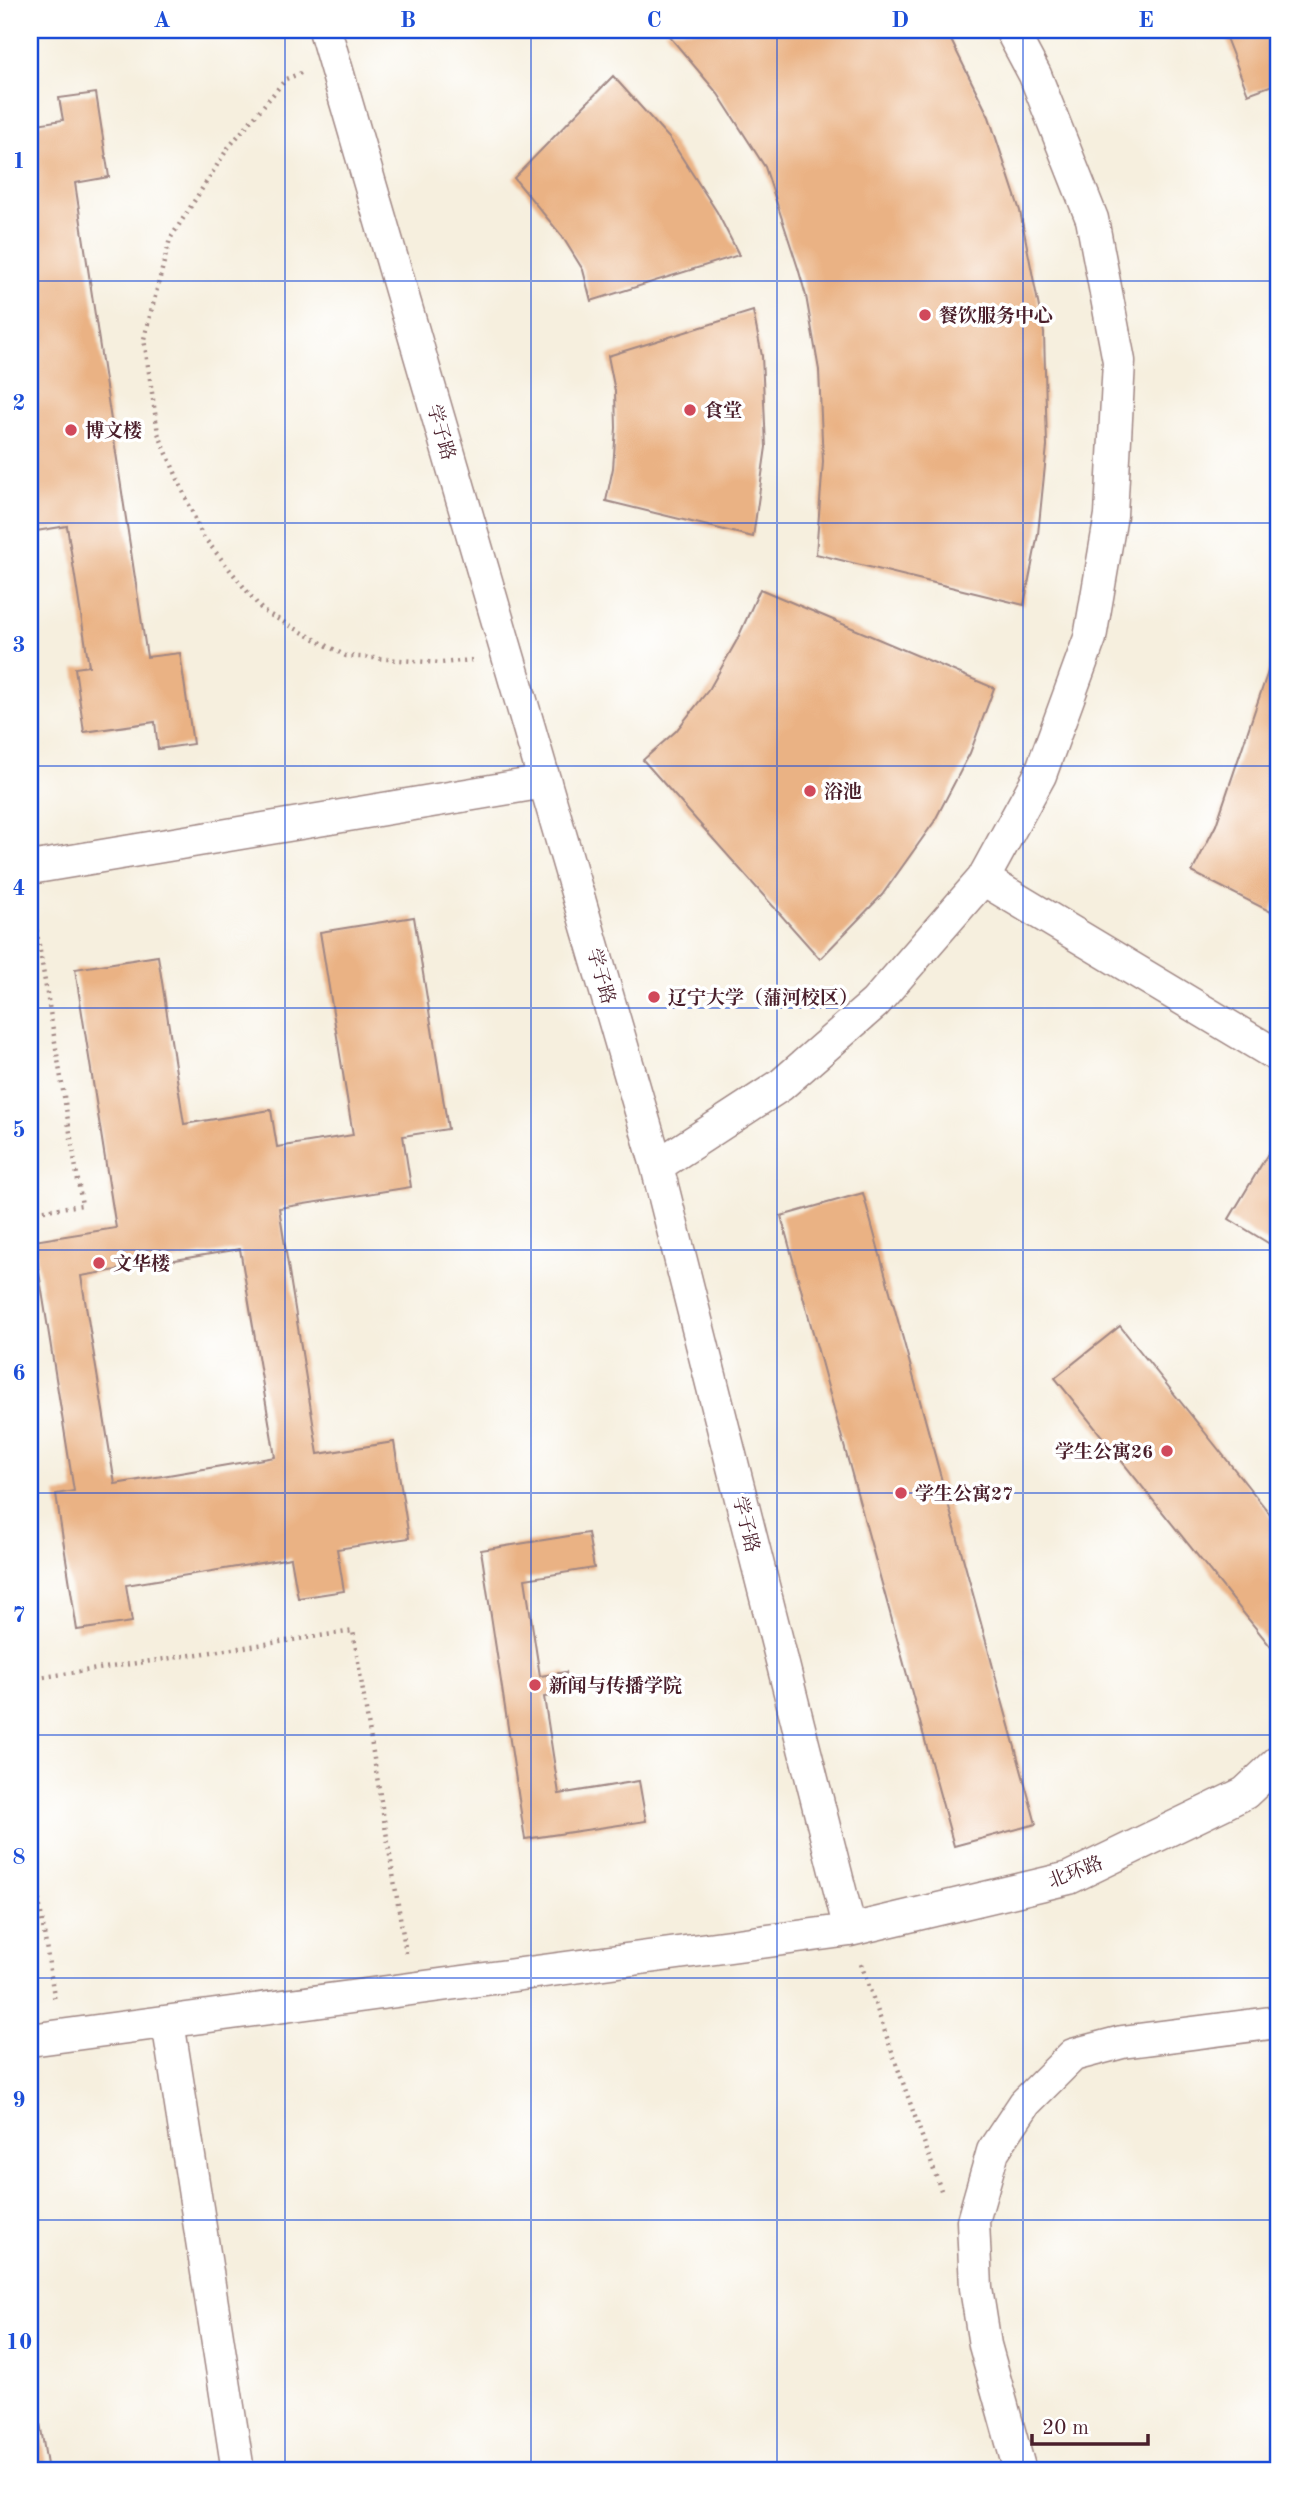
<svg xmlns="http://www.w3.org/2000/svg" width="1308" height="2501" font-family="'Old Standard TT','Noto Serif SC',serif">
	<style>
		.building { fill: #eab284; fill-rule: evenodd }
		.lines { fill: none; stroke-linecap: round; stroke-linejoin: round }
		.minor-casing { stroke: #a08784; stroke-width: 35 }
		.path { stroke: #a08784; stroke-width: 4.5; stroke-dasharray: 2 5; stroke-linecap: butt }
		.minor { stroke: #fff; stroke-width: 32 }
		.grid { fill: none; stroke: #1d4ed8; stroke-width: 2; stroke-opacity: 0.55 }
		.poi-dot { fill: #d1495b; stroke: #fff; stroke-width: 2.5 }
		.labels { text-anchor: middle; stroke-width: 7; stroke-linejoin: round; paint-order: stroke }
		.poi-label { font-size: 19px; font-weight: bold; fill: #4a1f2b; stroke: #fff; text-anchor: start }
		.street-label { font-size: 19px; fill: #4a1f2b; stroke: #fff }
		.neatline { fill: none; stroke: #1d4ed8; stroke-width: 2.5 }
		.grid-label { font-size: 23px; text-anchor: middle; font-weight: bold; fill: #1d4ed8 }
	</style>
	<rect width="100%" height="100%" fill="#fff"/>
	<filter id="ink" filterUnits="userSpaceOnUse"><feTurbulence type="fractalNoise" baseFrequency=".0143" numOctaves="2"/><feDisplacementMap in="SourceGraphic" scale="14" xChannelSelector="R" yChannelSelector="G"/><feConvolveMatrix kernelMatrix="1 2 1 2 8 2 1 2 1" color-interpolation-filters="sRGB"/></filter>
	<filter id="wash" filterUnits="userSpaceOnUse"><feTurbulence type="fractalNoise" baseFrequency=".00686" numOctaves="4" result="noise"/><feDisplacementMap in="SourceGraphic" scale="28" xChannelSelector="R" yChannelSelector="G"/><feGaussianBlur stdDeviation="1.57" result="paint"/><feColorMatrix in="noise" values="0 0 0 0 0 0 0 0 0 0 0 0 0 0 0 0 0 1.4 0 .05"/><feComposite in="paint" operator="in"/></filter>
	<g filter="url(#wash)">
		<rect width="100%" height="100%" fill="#f6efde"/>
		<g id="blocks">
			<path class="building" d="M664,30H946L989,117L1020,211L1044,333L1047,446L1038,534L1024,605L816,554L823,462L819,370L806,296L798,268L765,167L718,94Z
				M1223,30H1278V83L1248,94Z
				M613,76L670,139L717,212L739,255L591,301L583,270L562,236L514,178Z
				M96,93L109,177L75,183L147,657L180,653L193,744L158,749L155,722L84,732L75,668L89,666L67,526L30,532V334L36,333L30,291V125L63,120L59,98Z
				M753,311L762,356L766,447L753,537L606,501L613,468L616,428L615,391L608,356Z
				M760,589L994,688L970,753L934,822L882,895L820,959L643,760L676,731L710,688L737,640Z
				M1278,642V898L1271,912L1192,872L1216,825Z
				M414,917L448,1129L403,1136L411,1187L279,1208L318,1454L394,1442L409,1538L337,1549L344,1591L298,1598L291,1558L126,1585L132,1622L77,1630L56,1494L74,1491L34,1241L116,1228L75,969L158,956L184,1124L271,1110L277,1147L353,1135L320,932ZM240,1249L275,1457L115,1484L81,1276Z
				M1272,1147L1278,1151V1249L1229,1219Z
				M863,1193L1036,1824L954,1846L781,1216Z
				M1120,1326L1278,1524V1656L1055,1378Z
				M588,1533L594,1568L525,1579L540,1676L566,1672L570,1693L544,1697L559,1794L639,1781L646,1821L525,1839L481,1550Z
				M30,2368H31L48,2471H30Z"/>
		</g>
	</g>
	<g filter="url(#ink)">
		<use href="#blocks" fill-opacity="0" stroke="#a08784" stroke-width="2"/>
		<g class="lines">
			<g class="minor-casing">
				<path id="minor" d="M325,30L657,1166L850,1930
					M30,868L545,782
					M983,879L1278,1056
					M657,1166L781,1085L875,1003L983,879L1040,775L1090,638L1111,515L1119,361L1092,219L1035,75L1011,30
					M168,2022L238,2471
					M30,2040L850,1930L1069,1878L1245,1793L1278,1762
					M1020,2471L985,2345L976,2288L973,2221L993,2151L1025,2103L1073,2055L1122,2042L1278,2022"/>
			</g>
			<path class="path" d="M301,73L286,79L228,148L170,239L144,339L158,433L202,535L263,611L346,656L441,663L472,660
				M30,1212L82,1205L32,903
				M30,1679L353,1631L406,1953
				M30,1844L55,2002
				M861,1964L942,2193"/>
			<use href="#minor" class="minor"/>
		</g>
	</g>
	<path class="grid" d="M285,30V2471M531,30V2471M777,30V2471M1023,30V2471M30,281H1278M30,523H1278M30,766H1278M30,1008H1278M30,1250H1278M30,1493H1278M30,1735H1278M30,1978H1278M30,2220H1278"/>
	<g class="poi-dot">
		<circle cx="925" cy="315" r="7"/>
		<circle cx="690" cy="410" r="7"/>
		<circle cx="71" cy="430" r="7"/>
		<circle cx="810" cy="791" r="7"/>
		<circle cx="654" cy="997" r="7"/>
		<circle cx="99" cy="1263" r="7"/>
		<circle cx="1167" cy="1451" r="7"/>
		<circle cx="901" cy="1493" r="7"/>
		<circle cx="535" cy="1685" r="7"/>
	</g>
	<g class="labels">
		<g class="poi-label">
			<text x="939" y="322">餐饮服务中心</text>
			<text x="704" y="417">食堂</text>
			<text x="85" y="437">博文楼</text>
			<text x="824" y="798">浴池</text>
			<text x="668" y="1004">辽宁大学（蒲河校区）</text>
			<text x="113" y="1270">文华楼</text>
			<text x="1153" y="1458" text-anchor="end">学生公寓26</text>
			<text x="915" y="1500">学生公寓27</text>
			<text x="549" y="1692">新闻与传播学院</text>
		</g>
		<g class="street-label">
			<text transform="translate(442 432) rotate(74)" y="7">学子路</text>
			<text transform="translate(602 976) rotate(74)" y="7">学子路</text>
			<text transform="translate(747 1524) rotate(76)" y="7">学子路</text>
			<text transform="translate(1075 1871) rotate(-21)" y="7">北环路</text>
		</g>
	</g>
	<rect width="1308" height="2501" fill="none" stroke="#fff" stroke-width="77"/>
	<path d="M1032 2434v10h116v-10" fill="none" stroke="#4a1f2b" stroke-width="3.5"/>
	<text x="1042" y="2434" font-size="21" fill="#4a1f2b" stroke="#ffffff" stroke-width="5" paint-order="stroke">20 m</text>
	<rect x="38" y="38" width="1232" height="2424" class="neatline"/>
	<g class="grid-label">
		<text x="162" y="27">A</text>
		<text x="408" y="27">B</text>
		<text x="654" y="27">C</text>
		<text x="900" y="27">D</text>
		<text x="1146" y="27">E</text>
		<text x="19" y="168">1</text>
		<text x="19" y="410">2</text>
		<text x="19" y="652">3</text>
		<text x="19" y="895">4</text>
		<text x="19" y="1137">5</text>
		<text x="19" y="1380">6</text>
		<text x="19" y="1622">7</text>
		<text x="19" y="1864">8</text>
		<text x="19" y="2107">9</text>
		<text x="19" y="2349">10</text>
	</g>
</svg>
